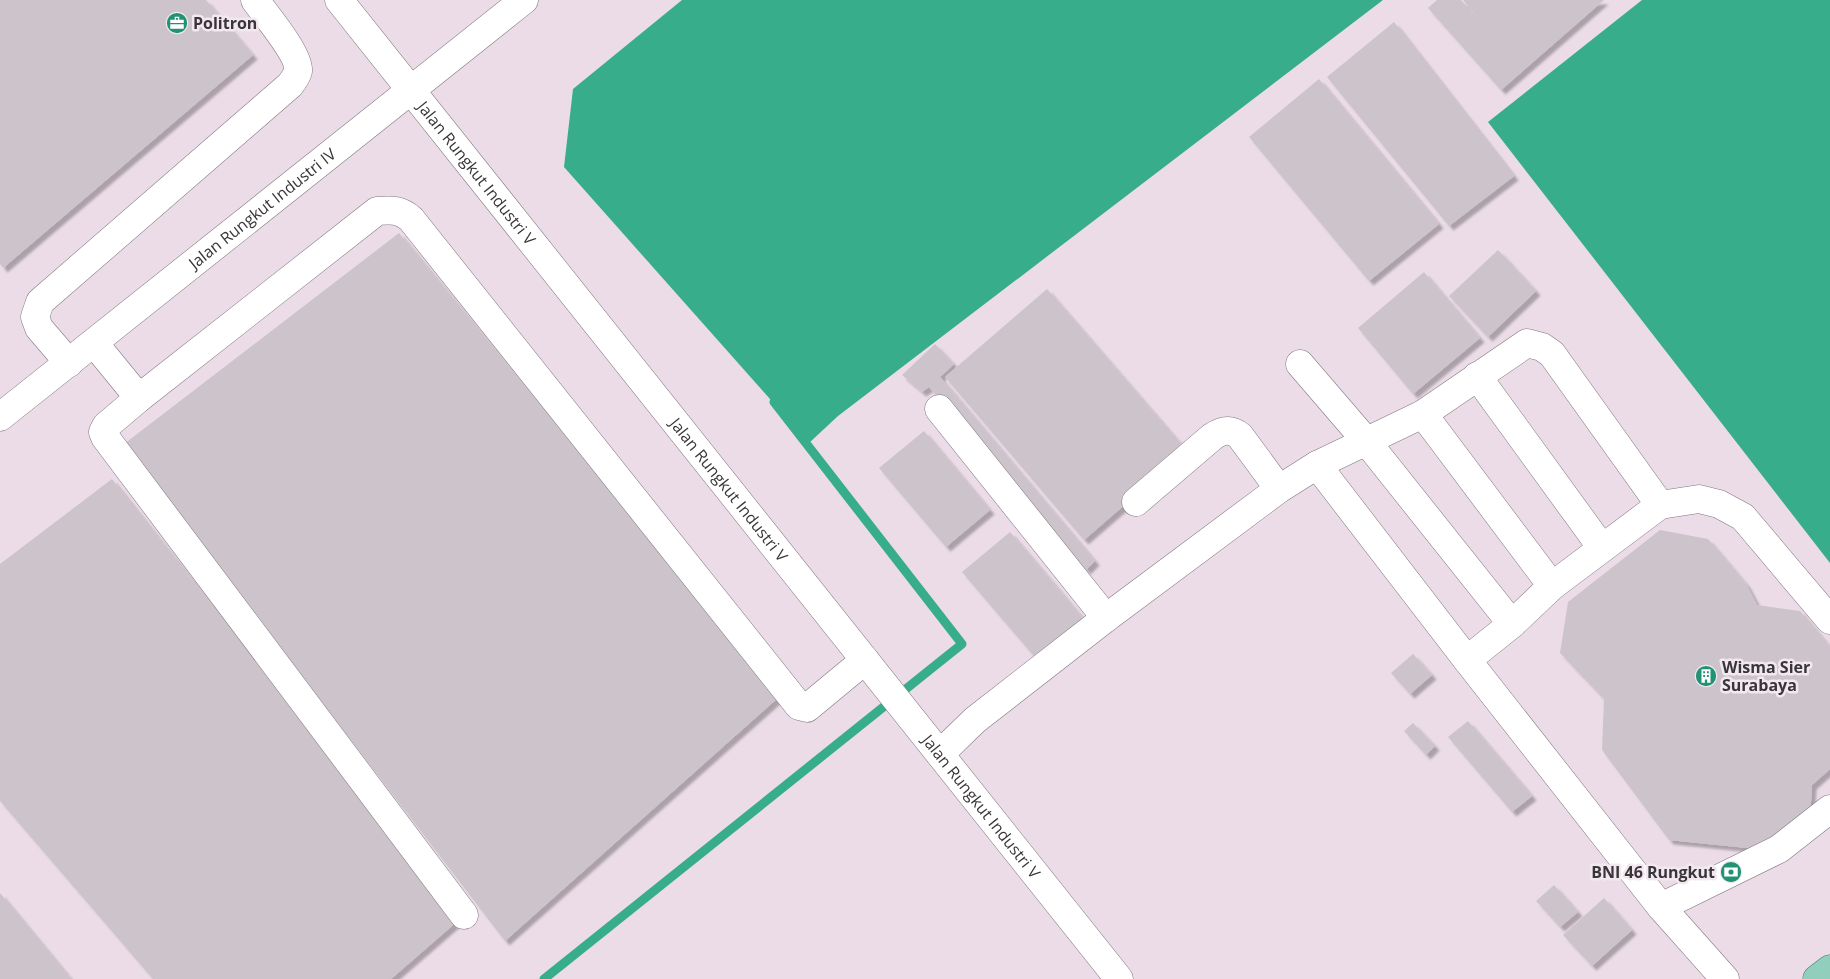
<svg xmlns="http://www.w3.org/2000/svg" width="1830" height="979" font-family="'Open Sans',sans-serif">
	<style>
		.built { fill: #ebdce7 }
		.water { fill: #38ad8c }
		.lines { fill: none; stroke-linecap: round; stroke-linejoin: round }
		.stream { stroke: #38ad8c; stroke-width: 9 }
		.building { fill: #cdc4cb; filter: url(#shadow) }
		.minor-casing { stroke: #7f787e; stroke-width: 29 }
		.major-casing { stroke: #438471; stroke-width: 29 }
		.minor { stroke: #fff; stroke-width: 28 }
		.major { stroke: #91cebc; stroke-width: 28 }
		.labels { text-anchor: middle; stroke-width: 5; stroke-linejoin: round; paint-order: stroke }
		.poi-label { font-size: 16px; font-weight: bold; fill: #393538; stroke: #f2e9f0; text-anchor: start }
		.street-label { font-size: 16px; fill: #393538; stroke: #f2e9f0 }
	</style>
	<defs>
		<filter id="shadow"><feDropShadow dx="4.5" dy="4.5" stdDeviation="1" flood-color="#0004"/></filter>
	</defs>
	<rect width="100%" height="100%" fill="#f2e9f0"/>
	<path class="built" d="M0,0H1830V979H0Z"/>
	<path class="water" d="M682,0H1383L838,416L809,443L564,167L573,89Z
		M1642,0H1830V563L1488,122Z"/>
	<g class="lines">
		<path class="stream" d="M544,979L962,644L774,402"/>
	</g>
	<path class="building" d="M0,0H206L253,55L3,268L0,264Z
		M1437,0H1461L1496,39L1463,0H1604L1501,90L1428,8Z
		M1394,22L1514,176L1449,226L1327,77Z
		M1319,79L1439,224L1369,281L1249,137Z
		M399,233L780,696L505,941L124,444Z
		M1498,250L1536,291L1488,337L1449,296Z
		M1424,272L1480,338L1413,394L1358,328Z
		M1047,289L1187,451L1084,540L945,377Z
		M935,344L954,364L940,377L1095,561L1086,570L929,387L922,392L902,375Z
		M924,431L990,510L946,547L879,468Z
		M112,479L460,919L391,979H153L0,801V564Z
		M1660,530L1708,539L1746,584L1757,605L1800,611L1830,647V769L1812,785L1810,818L1767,850L1669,840L1602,750L1604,699L1560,653L1568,602Z
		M1010,532L1086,622L1039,662L962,572Z
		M1413,654L1432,675L1410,694L1391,673Z
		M1468,721L1532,796L1512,812L1448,737Z
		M1413,723L1435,746L1426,755L1404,731Z
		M1554,885L1578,912L1560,927L1536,901Z
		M0,893L71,979H0Z
		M1604,898L1632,930L1592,966L1563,935Z"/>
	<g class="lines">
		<g class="minor-casing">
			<g id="minor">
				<path id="s1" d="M339,0L1119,979"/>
				<path d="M94,343L139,398"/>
				<path d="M69,363L39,328L35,317L40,302L290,85C293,81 297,75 298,71C300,55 265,14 255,0"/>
				<path d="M1300,364L1367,442L1512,624"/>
				<path d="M1477,376L1602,548"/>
				<path d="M939,409L1106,618"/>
				<path d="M1423,414L1552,586"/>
				<path id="s2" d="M0,417L524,0"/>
				<path d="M1317,465L1423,414L1527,343L1542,347L1552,354L1660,505"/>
				<path d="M1136,502L1212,437C1222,430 1230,428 1240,436L1279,489"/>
				<path d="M1467,660L1512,624L1552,586L1660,505L1699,499L1719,504L1743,517L1830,620"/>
				<path d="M940,754L975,720L1106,618L1279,489L1317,465L1467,660L1661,907L1725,979"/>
				<path d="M1661,907L1779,849L1830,809"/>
				<path d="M464,915L105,437L103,432L106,426L139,398L377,211C391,210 400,209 411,219L799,706L807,708L865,660"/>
			</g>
		</g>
		<g class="major-casing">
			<path id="major" d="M1817,979L1830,969"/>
		</g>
		<use href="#minor" class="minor"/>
		<use href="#major" class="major"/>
	</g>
	<defs>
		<g id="office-disc" transform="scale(1.125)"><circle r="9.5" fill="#229274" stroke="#f2e9f0"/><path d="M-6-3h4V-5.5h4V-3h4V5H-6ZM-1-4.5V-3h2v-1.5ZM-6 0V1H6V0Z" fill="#fff"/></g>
		<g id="building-disc" transform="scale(1.125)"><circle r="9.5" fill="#229274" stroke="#f2e9f0"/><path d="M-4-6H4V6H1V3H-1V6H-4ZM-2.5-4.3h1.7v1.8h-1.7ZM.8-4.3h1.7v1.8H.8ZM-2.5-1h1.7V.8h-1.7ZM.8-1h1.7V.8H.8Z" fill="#fff"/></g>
		<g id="bank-disc" transform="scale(1.125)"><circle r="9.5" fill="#229274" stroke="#f2e9f0"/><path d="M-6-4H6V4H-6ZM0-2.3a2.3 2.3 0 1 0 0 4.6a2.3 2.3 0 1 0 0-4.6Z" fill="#fff"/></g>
	</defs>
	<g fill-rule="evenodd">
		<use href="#office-disc" x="177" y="23"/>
		<use href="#building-disc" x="1706" y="676"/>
		<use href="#bank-disc" x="1731" y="872"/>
	</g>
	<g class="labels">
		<g class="poi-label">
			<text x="193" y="29">Politron</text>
			<text x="1722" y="673">Wisma Sier<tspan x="1722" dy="18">Surabaya</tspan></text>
			<text x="1715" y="878" text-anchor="end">BNI 46 Rungkut</text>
		</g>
		<g class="street-label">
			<text dy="6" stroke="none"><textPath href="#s1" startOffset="221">Jalan Rungkut Industri V</textPath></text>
			<text dy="6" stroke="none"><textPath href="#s2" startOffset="335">Jalan Rungkut Industri IV</textPath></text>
			<text dy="6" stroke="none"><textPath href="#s1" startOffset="626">Jalan Rungkut Industri V</textPath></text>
			<text dy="6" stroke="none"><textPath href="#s1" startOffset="1031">Jalan Rungkut Industri V</textPath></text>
		</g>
	</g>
</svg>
